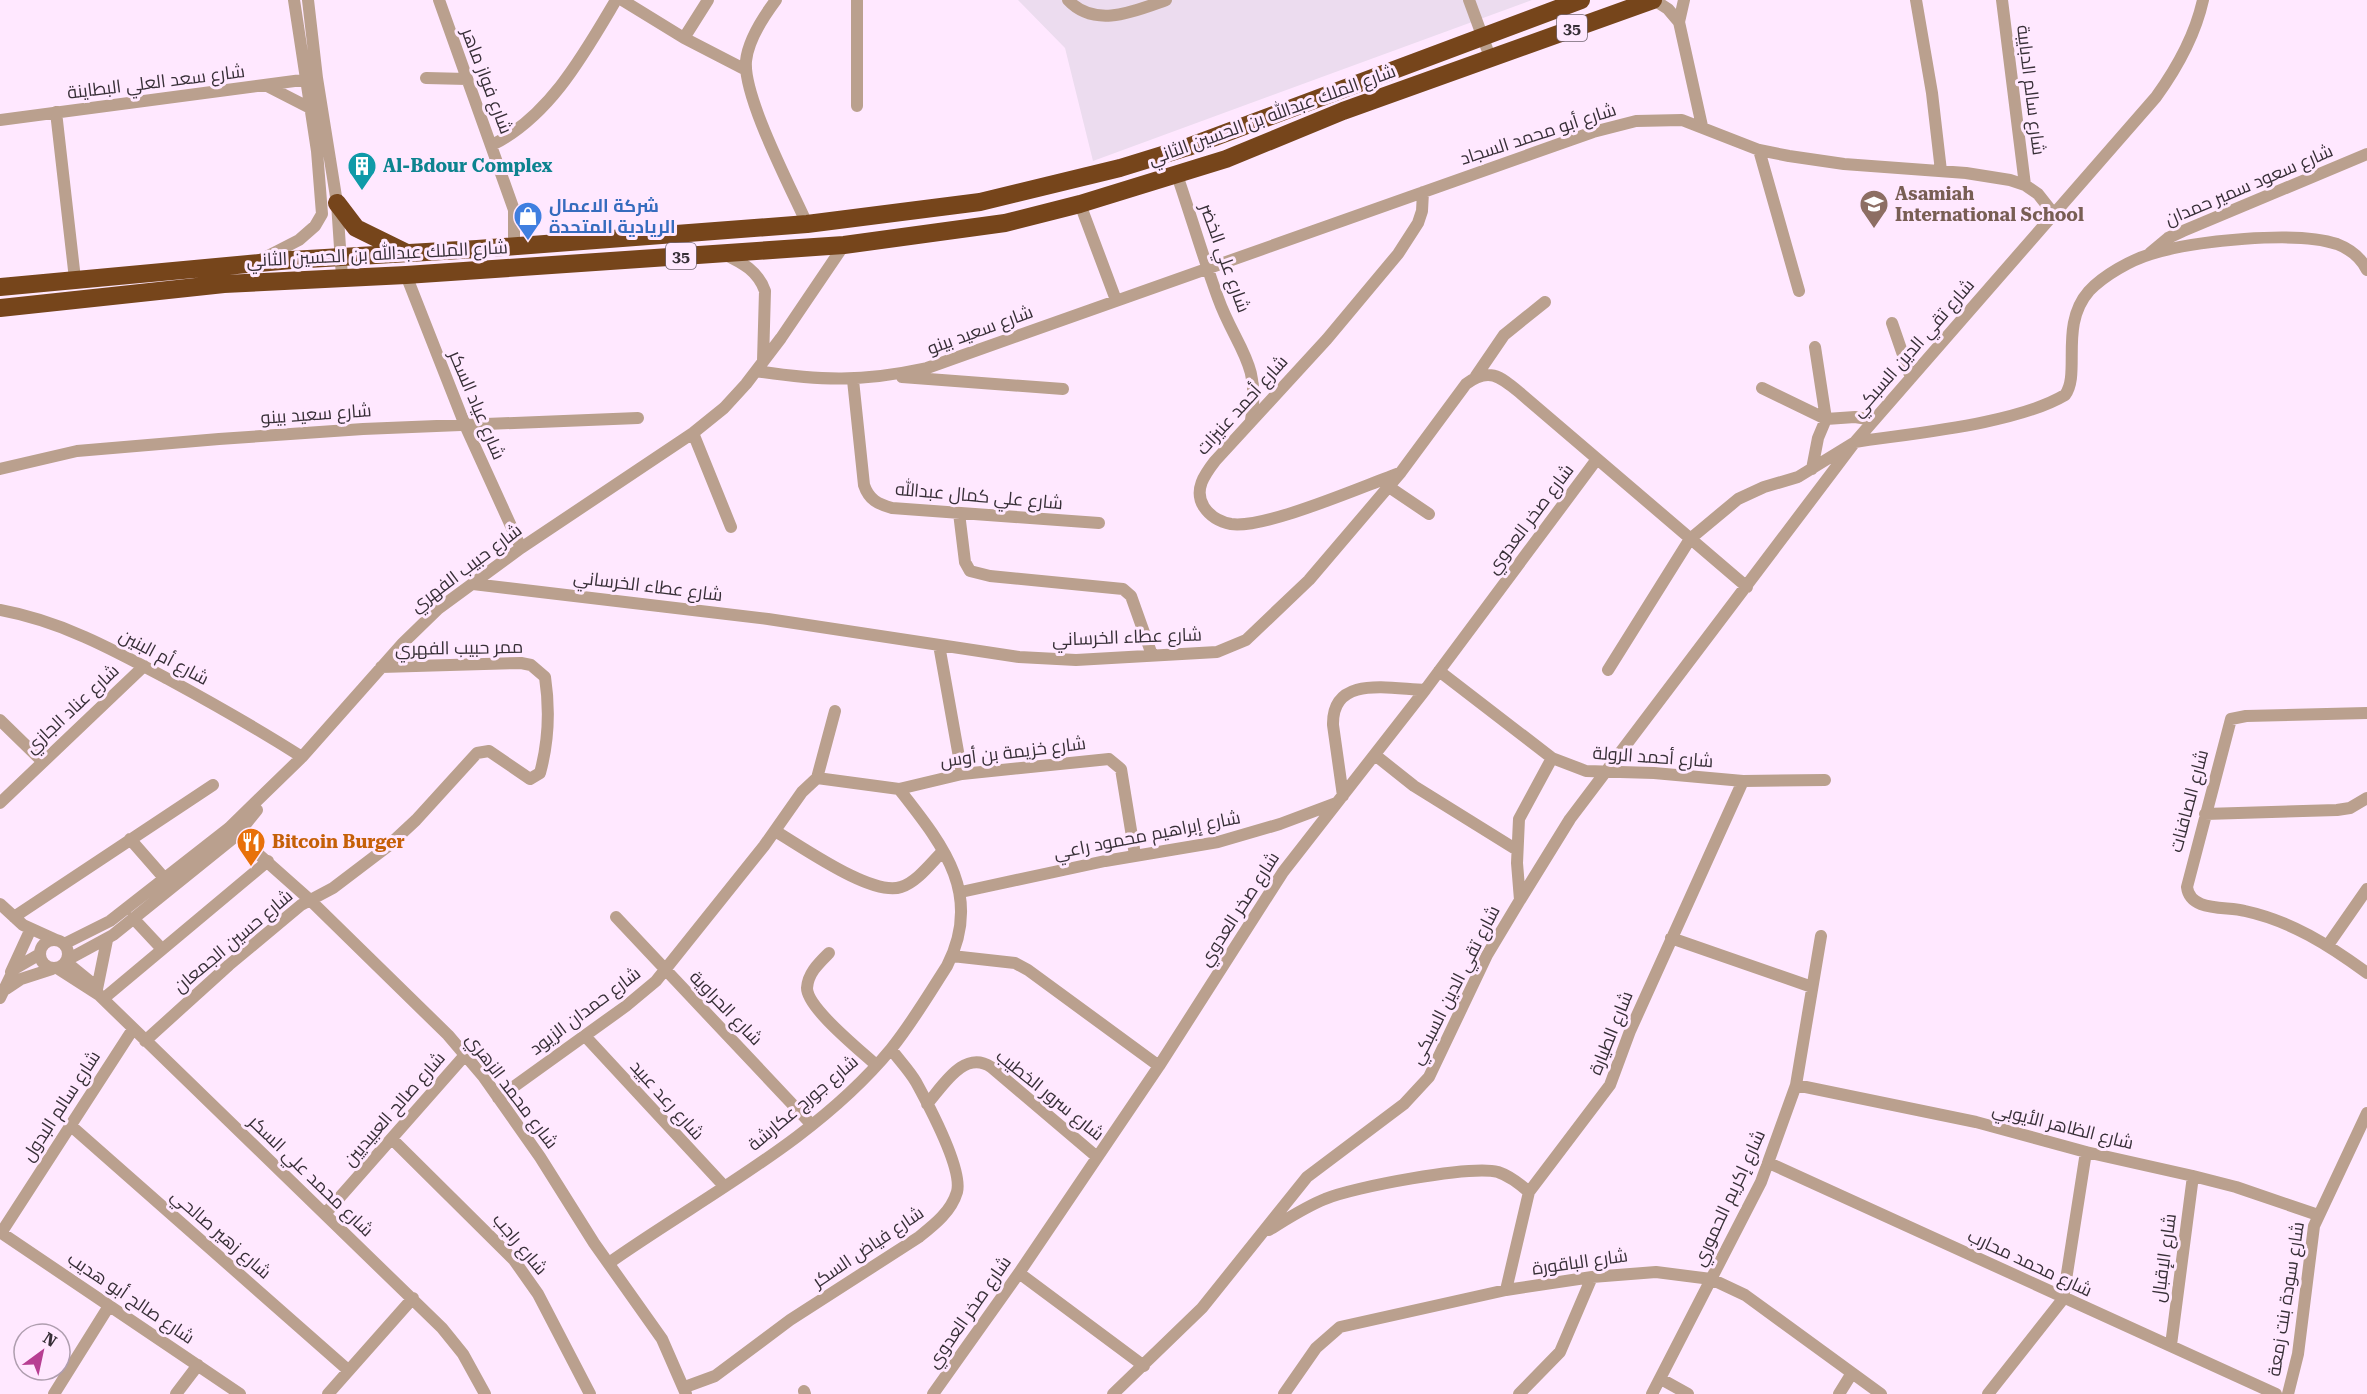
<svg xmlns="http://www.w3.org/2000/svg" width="2367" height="1394" font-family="'Roboto Serif',Cairo,serif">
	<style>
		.industrial { fill: #ecdcef }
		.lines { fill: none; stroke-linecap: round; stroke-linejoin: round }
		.minor { stroke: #baa08e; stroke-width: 12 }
		.highway { stroke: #76451b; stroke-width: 18 }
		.labels { text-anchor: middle; stroke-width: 6; stroke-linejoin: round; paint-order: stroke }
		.shield { fill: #ffe8ff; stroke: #736673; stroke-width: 1.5 }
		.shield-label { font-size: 16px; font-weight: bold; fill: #372f37 }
		.street-label { font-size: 18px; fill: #372f37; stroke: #ffe8ff }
		.culture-label { font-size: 18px; font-weight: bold; fill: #0d838f; stroke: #ffe8ff; text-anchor: start }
		.education-label { font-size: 18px; font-weight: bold; fill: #785e54; stroke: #ffe8ff; text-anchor: start }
		.shop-label { font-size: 18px; font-weight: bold; fill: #366cbe; stroke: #ffe8ff; text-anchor: start }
		.food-label { font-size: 18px; font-weight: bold; fill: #c56008; stroke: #ffe8ff; text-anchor: start }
	</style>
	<rect width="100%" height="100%" fill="#ffe8ff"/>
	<path class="industrial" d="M1018,0H1532L1093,161L1065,48Z"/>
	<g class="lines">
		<path class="minor" d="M308,0L317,78L337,203L342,277
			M439,0L514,210V245
			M622,0L684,38L746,70
			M776,0C764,16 748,41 746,61C743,97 791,188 807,224
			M1068,0C1095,29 1135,11 1166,0
			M1469,0L1490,57
			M1654,0L1668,9L1679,22
			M1684,0L1679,22L1702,126
			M1916,0L1932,93L1941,171
			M2002,0L2025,185
			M684,38L708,0
			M426,78L467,79
			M269,87L310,108
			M857,106V0
			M56,112L75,279
			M0,120L317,78
			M492,145C550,116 584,54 616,0
			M1759,150L1799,291
			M1177,175C1191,216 1203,257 1218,298C1235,346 1262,364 1251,420
			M1080,204L1116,300
			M2150,253L2168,238L2183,231L2367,154
			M724,254C743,263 758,271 765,291L763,361
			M260,260L299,240L315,226L322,214L317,151L294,0
			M406,275L465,425L521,548
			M1892,323L1911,378
			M756,371C821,381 862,382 927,368L1593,132L1636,121L1682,120L1759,150L1789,156L1844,164L1966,173L2010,180L2025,185L2038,194L2053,213
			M1476,376L1504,335L1545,302
			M902,377L1063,389
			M853,380L864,485C869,500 878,504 892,508L1099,523
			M1762,388L1826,419L1855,417L1874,420
			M693,433L731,527
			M0,469L77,451L219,439L363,429L638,418
			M1812,469L1818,438L1826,419L1815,347
			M1400,473C1363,486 1266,529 1231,524C1220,522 1210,516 1204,507C1193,490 1205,474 1215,461L1327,339L1398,254L1418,223L1422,211L1423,192
			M1389,487L1429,514
			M959,513L965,562L970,571L990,576L1123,589L1131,596L1152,655
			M473,584L768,619L1019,657L1076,660L1217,652L1246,640L1309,580L1401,472L1466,384C1488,367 1500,376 1519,392L1747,587
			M0,610C61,621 114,650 168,679C214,704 258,729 302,757
			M939,645L962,774
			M1608,670L1690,539L1738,499L1764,487L1798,477L1855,442L2156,97C2177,68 2195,36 2203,0
			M1439,671L1552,758L1586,771L1654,773L1743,781L1825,780
			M2367,713L2246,716L2231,719L2187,887C2190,912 2226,906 2245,911C2291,921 2329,945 2367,973
			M0,720L42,761
			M1375,755L1414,786L1517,850
			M817,778L835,711
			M1343,796L1333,725C1332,674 1391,689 1425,690
			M0,803L144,666
			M2205,814L2337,810L2350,808L2367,798
			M229,828L310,900L448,1035L483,1076L540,1157L594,1243L662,1339L686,1394
			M775,831C801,846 872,897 901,887C917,882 931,863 943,851
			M130,839L165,879
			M961,892L1105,861L1218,842L1280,824L1336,803
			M1520,900L1570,819L1855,442C1914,433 2016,424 2065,395C2081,374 2059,325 2089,291C2104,275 2131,260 2151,254C2193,241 2296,230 2337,244C2350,249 2361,258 2367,270
			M0,904L23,925L56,940
			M14,917L213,785
			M616,917L811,1124
			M133,918L161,948
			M1671,938L1812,987
			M40 954a14 14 0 1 1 28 0a14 14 0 1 1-28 0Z
			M64,944L110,921L229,828L302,757L403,643L438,609L521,548L693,433L724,408L746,384L781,338L844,245
			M2328,945L2367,889
			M829,953C819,963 808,973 807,988C807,1008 861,1051 876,1065
			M952,956L1015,963L1028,970L1159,1066
			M67,960L113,935L237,835L257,810
			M66,962L93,984L98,993
			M57,968L99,995L442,1328L463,1354L485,1394
			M11,972L28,935
			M6,989L21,979L52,969
			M97,989L107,940
			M0,998L14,969L40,954
			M103,999L268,861
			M585,1036L724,1186
			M145,1041L229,965L301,905L333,888L387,847L416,820L477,753L489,751L530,779L540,773C549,740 550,710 545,677L531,665L521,663L381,667
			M1796,1085L1976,1122L2086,1152L2193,1176L2236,1187L2318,1215
			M498,1098L626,1006L656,981L764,846L802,792L817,778L899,789L962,774L1109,759L1121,769L1135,855
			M927,1104C943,1086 964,1049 991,1067L1097,1157
			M70,1125L348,1370
			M392,1139L514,1260L538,1294L590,1394
			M1769,1163L2276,1394
			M325,1214L466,1054
			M1269,1230C1287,1219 1305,1207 1325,1199C1353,1187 1471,1165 1498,1172C1510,1176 1520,1184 1529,1192
			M0,1232L240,1394
			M1,1233L133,1029
			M609,1263C704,1196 816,1140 891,1049C912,1023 929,994 947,966C984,894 942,844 899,789
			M1019,1273L1144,1366
			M1506,1290L1529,1192L1610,1085L1630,1031L1743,781
			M2171,1345L2193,1176
			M1661,1379L1688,1394
			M685,1387L715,1376L790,1320L919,1237C934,1225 951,1212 957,1192C963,1169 928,1104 916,1082C909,1070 899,1060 891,1049
			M804,1391L805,1394
			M54,1394L109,1306
			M176,1394L198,1365
			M328,1394L413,1298
			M933,1394L1019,1273L1159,1066L1283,872L1425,690L1597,459
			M1113,1394L1202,1308L1307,1177L1404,1104L1429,1077L1487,955L1520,900L1517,863L1519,819L1552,758
			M1284,1394L1316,1348L1340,1327L1506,1290L1592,1277L1656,1272L1711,1279L1745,1295L1881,1394
			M1519,1394L1560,1352L1592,1277
			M1652,1394L1761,1182L1796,1085L1821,936
			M1839,1394L1852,1373
			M1988,1394L2063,1299L2086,1152
			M2288,1394L2298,1354L2314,1226L2367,1113"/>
		<path class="highway" d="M337,203L356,228L407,253
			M0,287L291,260L477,249L807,224L980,202L1120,168L1188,147L1581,0
			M0,308L224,284L406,275L844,245L1005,223L1080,204L1226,159L1343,111L1653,0"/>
	</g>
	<defs>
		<g id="building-pin" transform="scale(1.5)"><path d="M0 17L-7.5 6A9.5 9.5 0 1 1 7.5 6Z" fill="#0f9aa8" stroke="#ffe8ff"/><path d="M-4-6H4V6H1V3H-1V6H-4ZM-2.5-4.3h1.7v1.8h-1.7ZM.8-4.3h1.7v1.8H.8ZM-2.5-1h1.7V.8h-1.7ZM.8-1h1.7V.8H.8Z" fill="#fff"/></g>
		<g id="school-pin" transform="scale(1.5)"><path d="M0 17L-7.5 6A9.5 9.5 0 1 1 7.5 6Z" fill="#8d6e63" stroke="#ffe8ff"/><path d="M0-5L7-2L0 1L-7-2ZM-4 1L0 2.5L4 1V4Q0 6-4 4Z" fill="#fff"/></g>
		<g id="shop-pin" transform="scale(1.5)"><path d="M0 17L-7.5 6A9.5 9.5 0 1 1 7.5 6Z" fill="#3f7fe0" stroke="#ffe8ff"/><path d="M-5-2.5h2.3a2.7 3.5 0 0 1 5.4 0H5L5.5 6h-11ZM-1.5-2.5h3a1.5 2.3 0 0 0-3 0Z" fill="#fff"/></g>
		<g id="restaurant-pin" transform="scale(1.5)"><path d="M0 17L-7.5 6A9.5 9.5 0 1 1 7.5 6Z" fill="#e8710a" stroke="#ffe8ff"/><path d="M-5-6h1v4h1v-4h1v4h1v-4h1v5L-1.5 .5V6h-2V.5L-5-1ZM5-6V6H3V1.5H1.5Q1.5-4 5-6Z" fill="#fff"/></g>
	</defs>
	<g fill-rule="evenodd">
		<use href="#building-pin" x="362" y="166"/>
		<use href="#school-pin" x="1874" y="204"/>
		<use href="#shop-pin" x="528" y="216"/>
		<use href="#restaurant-pin" x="251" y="842"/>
	</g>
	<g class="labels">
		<g class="shield">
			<rect x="1557" y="15" width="30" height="26" rx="4.5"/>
			<rect x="666" y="243" width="30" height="26" rx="4.5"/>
		</g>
		<g class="shield-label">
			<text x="1572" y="34">35</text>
			<text x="681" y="262">35</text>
		</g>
		<g class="street-label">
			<text transform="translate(487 81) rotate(69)" y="6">شارع فواز ماهر</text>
			<text transform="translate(156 82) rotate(-7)" y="6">شارع سعد العلي البطاينة</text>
			<text transform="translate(2031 90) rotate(83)" y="6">شارع سالم الدبايبة</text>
			<text transform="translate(1272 115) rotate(-20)" y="6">شارع الملك عبدالله بن الحسين الثاني</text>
			<text transform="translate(1538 134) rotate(-18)" y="6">شارع أبو محمد السجاد</text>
			<text transform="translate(2249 185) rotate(-23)" y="6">شارع سعود سمير حمدان</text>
			<text transform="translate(377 254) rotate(-3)" y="6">شارع الملك عبدالله بن الحسين الثاني</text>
			<text transform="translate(1225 258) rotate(70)" y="6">شارع علي الخضر</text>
			<text transform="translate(980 330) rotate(-20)" y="6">شارع سعيد بينو</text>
			<text transform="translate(1913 348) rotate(-49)" y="6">شارع تقي الدين السبكي</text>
			<text transform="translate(477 405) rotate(67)" y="6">شارع عياد السكر</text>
			<text transform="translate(1242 405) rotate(-48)" y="6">شارع أحمد عنيزات</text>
			<text transform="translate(316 414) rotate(-4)" y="6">شارع سعيد بينو</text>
			<text transform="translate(979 496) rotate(5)" y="6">شارع علي كمال عبدالله</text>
			<text transform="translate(1530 519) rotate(-53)" y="6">شارع صخر العدوي</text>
			<text transform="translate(466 568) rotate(-37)" y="6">شارع حبيب الفهري</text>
			<text transform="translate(648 586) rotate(7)" y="6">شارع عطاء الخرساني</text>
			<text transform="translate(1127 637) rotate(-2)" y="6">شارع عطاء الخرساني</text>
			<text transform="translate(459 648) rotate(-1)" y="6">ممر حبيب الفهري</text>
			<text transform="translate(164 657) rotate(28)" y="6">شارع أم البنين</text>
			<text transform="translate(72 709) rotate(-43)" y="6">شارع عناد الجازي</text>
			<text transform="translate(1013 752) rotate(-7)" y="6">شارع خزيمة بن أوس</text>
			<text transform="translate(1653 757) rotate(4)" y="6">شارع أحمد الرولة</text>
			<text transform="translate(2189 801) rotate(-75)" y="6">شارع الصافنات</text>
			<text transform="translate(1147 835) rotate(-11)" y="6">شارع إبراهيم محمود راعي</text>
			<text transform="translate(1239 909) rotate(-57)" y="6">شارع صخر العدوي</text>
			<text transform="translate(233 941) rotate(-40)" y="6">شارع حسين الجمعان</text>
			<text transform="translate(1455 985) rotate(-63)" y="6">شارع تقي الدين السبكي</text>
			<text transform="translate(726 1008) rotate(46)" y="6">شارع الحراوية</text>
			<text transform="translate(585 1011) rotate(-37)" y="6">شارع حمدان الزيود</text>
			<text transform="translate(1611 1033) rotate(-68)" y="6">شارع الطيارة</text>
			<text transform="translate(512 1091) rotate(53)" y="6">شارع محمد الزهري</text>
			<text transform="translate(1050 1095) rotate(39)" y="6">شارع سرور الخطيب</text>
			<text transform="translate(667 1100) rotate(48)" y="6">شارع رعد عبيد</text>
			<text transform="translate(803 1103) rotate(-40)" y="6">شارع جورج عكارشة</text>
			<text transform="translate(61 1106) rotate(-57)" y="6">شارع سالم البدول</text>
			<text transform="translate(394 1109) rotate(-49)" y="6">شارع صالح العبيديين</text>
			<text transform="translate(2063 1126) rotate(14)" y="6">شارع الظاهر الأيوبي</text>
			<text transform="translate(311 1176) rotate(44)" y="6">شارع محمد علي السكر</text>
			<text transform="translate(1729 1198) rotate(-65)" y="6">شارع إكريم الحموري</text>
			<text transform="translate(221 1234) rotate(41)" y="6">شارع زهير صالحي</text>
			<text transform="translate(520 1244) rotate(50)" y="6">شارع راجب</text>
			<text transform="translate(868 1247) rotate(-34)" y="6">شارع فياض السكر</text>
			<text transform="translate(2164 1258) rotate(-82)" y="6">شارع الإقبال</text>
			<text transform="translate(1580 1262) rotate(-8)" y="6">شارع الباقورة</text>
			<text transform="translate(2030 1263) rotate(25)" y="6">شارع محمد محارب</text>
			<text transform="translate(131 1298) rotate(34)" y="6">شارع صالح أبو هديب</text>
			<text transform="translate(2286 1299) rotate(-81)" y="6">شارع سودة بنت زمعة</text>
			<text transform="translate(969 1312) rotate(-55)" y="6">شارع صخر العدوي</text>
		</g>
		<g class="culture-label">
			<text x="383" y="172">Al-Bdour Complex</text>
		</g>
		<g class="education-label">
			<text x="1895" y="200">Asamiah<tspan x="1895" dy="21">International School</tspan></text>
		</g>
		<g class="shop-label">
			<text x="549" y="212">شركة الاعمال<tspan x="549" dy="21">الريادية المتحدة</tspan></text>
		</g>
		<g class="food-label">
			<text x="272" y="848">Bitcoin Burger</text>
		</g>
	</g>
	<g transform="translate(42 1352) rotate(33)"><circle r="28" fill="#ffe8ff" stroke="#af9eaf" stroke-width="1.5"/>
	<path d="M0-4.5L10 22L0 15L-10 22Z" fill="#b73e92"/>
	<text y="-9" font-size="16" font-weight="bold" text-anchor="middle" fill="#372f37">N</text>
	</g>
</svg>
